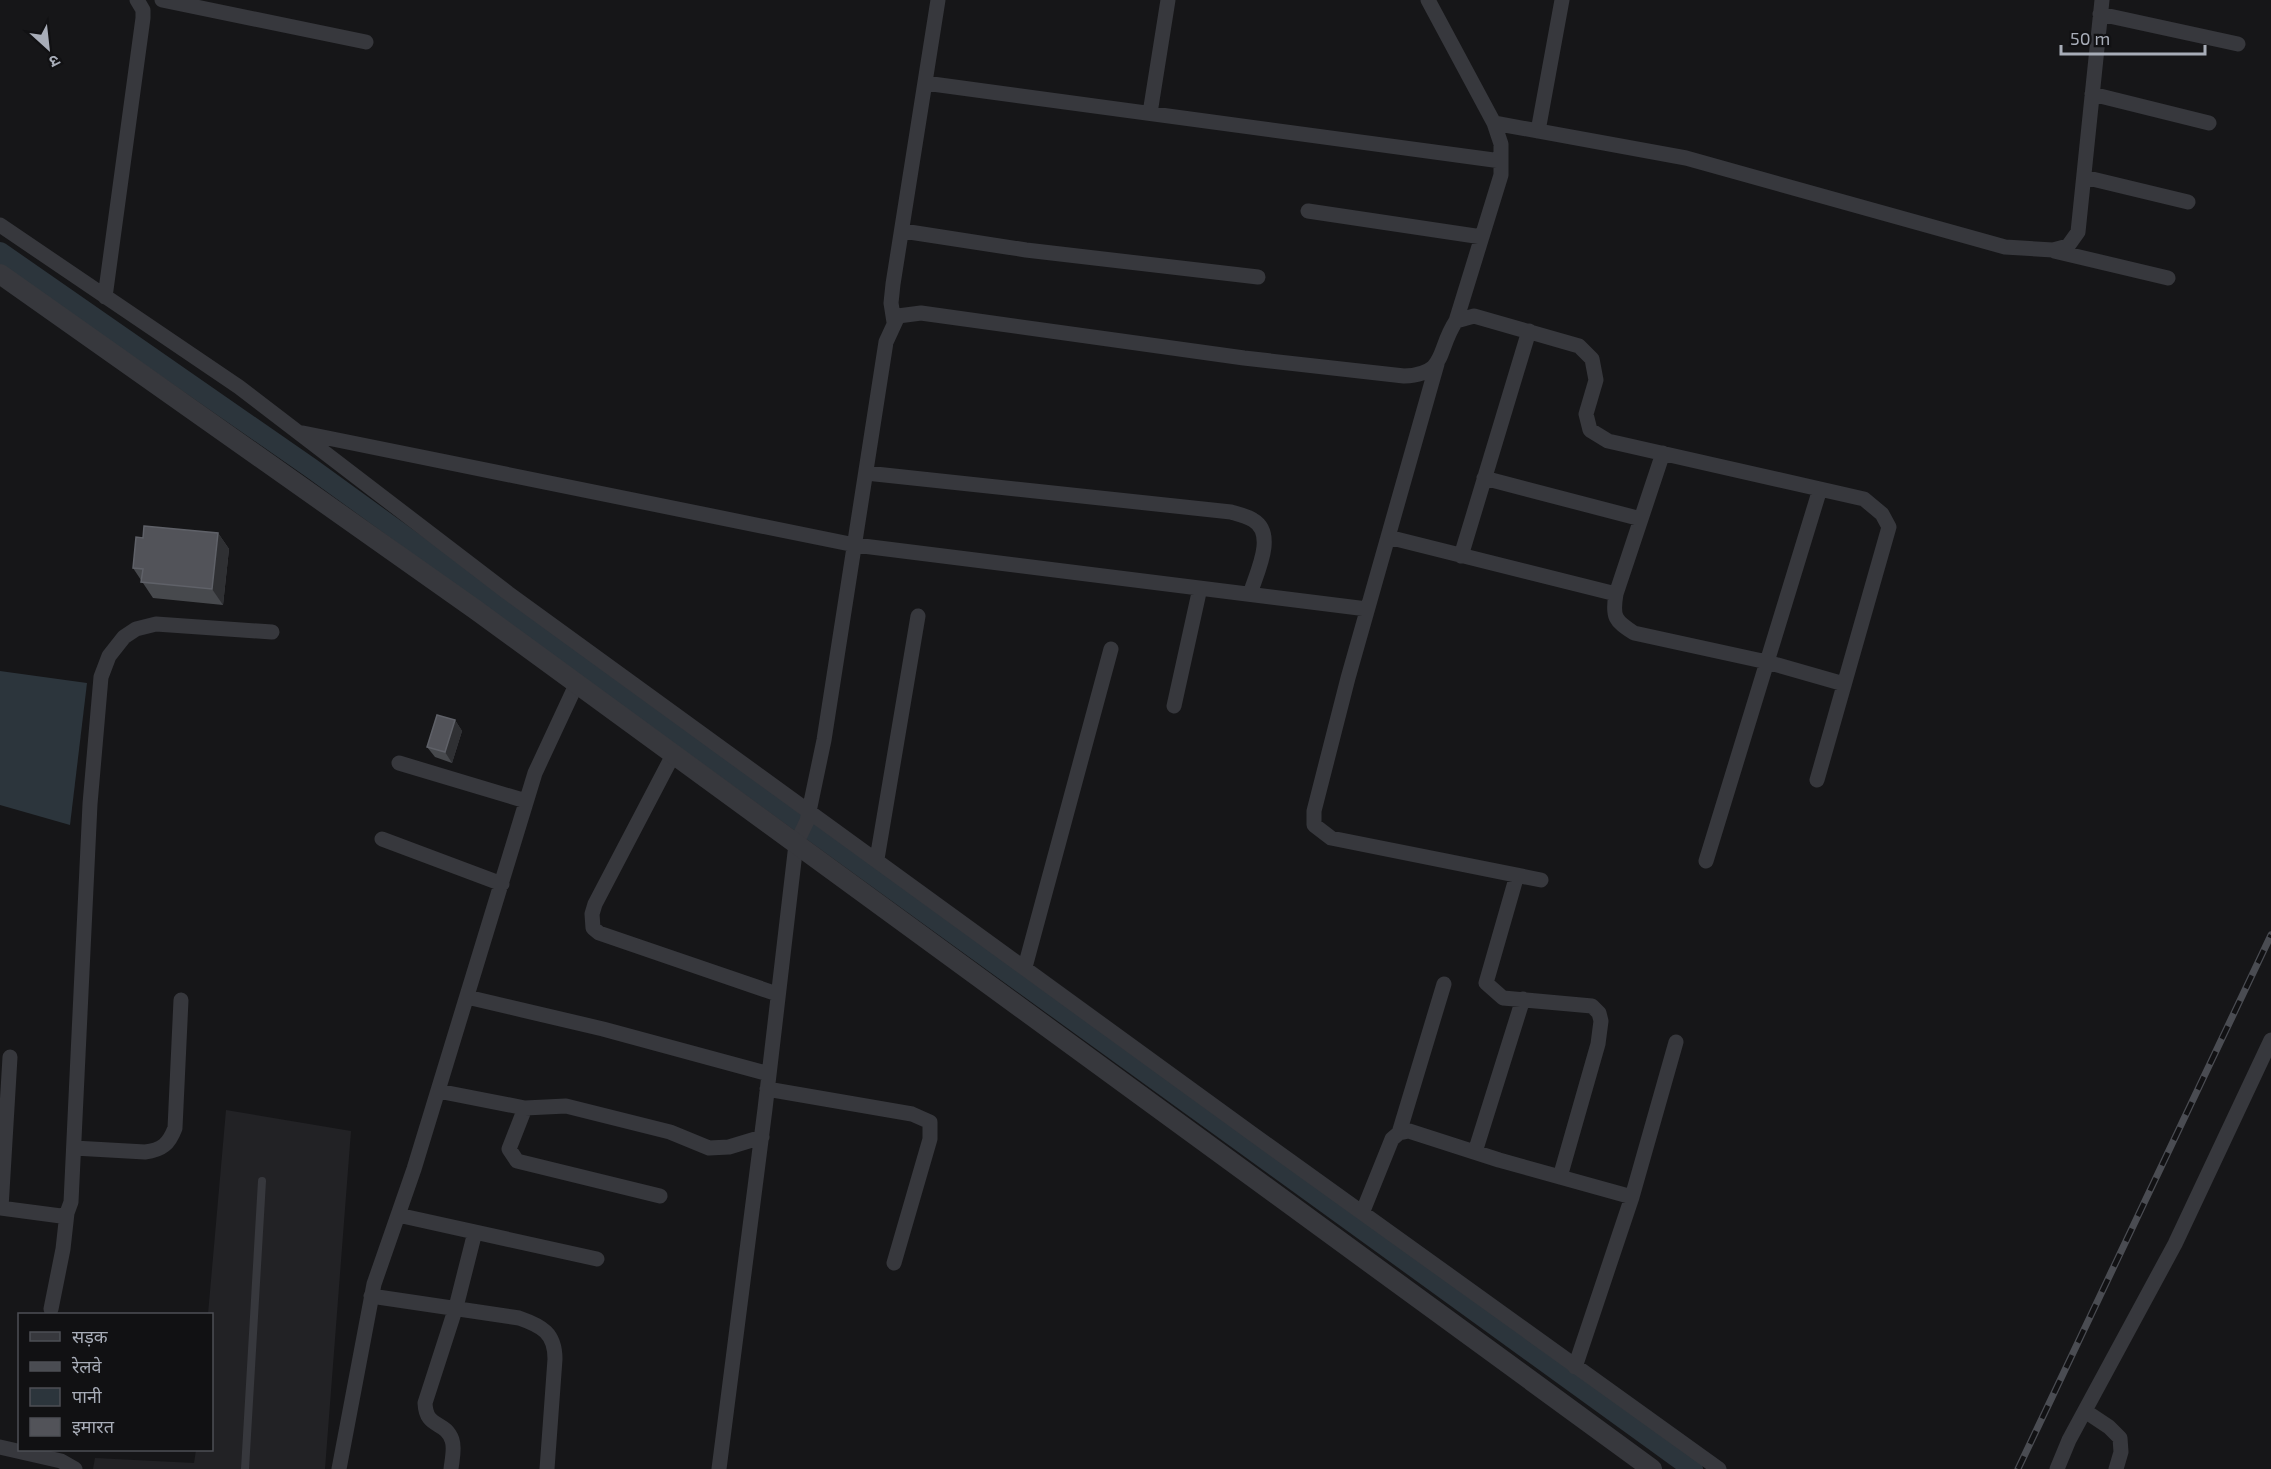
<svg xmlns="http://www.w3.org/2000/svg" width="2271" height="1469" font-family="'Exo 2','Noto Sans Devanagari',sans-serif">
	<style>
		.built { fill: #222225 }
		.water { fill: #2c353c }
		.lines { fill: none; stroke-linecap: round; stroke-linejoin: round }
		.canal { stroke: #2c353c; stroke-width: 20 }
		.service { stroke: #37383d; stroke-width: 8 }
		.minor { stroke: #37383d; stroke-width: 15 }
		.tertiary { stroke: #37383d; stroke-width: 20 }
		.rail-casing { stroke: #4a4c52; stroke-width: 7 }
		.rail { stroke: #111113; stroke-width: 4.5; stroke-dasharray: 14; stroke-linecap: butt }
		.wall { fill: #47494d }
		.shaded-wall { fill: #2f3033 }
		.building { fill: #525359; stroke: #5f6168; stroke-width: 1.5 }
	</style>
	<rect width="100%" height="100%" fill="#161618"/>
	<path class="built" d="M226,1110L351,1131L325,1469H93L95,1458L194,1463L196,1450H212V1314H208Z"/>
	<path class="water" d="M0,671L87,683L70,825L0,805Z"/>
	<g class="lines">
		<path class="canal" d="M0,252L311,468L1693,1469"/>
		<path class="service" d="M245,1469L262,1181"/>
		<path class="minor" d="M162,0L366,42
			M1428,0L1494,123L1501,144V175L1456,321
			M2100,14L2238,44
			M925,83L1501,161
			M2092,94L2209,123
			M1150,113L1168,0
			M1494,123L1686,158L2005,247L2053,250L2068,246L2078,232L2102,0
			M1538,131L1562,0
			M2084,177L2188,202
			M1308,211L1482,237
			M0,225L239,387L508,593L1254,1135L1719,1469
			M903,231L1026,250L1258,277
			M2054,251L2168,278
			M105,297L143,18V10L137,0
			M894,322L891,303L893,284L938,0
			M1437,364L1348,678L1314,811V825L1331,838L1541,880
			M303,433L855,545L1367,609
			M1663,453L1616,594C1612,617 1615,621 1634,633L1767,662L1844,684
			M866,473L1231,512C1238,514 1247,516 1253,520C1277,534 1256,574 1250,594
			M1484,478L1641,519
			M1388,537L1616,594
			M1461,556L1529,331
			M1174,706L1200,588
			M673,755L595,904L592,914L593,928L599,933L777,994
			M399,763L526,801
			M382,839L502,884
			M877,859L918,616
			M1706,861L1820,489
			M1517,875L1486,983L1503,998L1592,1006L1599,1013L1601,1021L1598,1044L1560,1177
			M1025,967L1111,649
			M467,997L603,1029L769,1074
			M767,1089L912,1114L930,1122V1139L894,1263
			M438,1091L525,1108L566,1106L670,1132L709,1148L729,1147L762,1137
			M525,1108L509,1149L517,1161L660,1196
			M1399,1133L1444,984
			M74,1148L145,1152C162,1150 169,1144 175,1128L181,1000
			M1475,1152L1523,999
			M0,1208L61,1216L67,1213L71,1202L90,804L101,677L109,656L124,637L136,629L156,624L272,632
			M1,1208L10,1057
			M1363,1211L1392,1139L1399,1133L1409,1131L1499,1160L1632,1197
			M398,1215L597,1259
			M371,1296L519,1318C542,1326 555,1333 555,1359L547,1469
			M51,1309L63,1249L67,1213
			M1575,1367L1632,1197L1676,1042
			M2085,1411L2109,1427L2120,1438L2121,1452L2116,1469
			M0,1447L61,1461L75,1469
			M339,1469L374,1284L414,1169L535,773L576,685
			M451,1469C452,1460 455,1448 452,1440C445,1420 426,1429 425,1403L456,1307L475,1232
			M719,1469L765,1109L796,844L807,821L824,740L886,342L898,316L921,313L1244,358L1404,376C1448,374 1436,351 1456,321L1474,316L1579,346L1592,359L1596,380L1586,414L1590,430L1608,441L1864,499L1882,514L1889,527L1817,780
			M2057,1469L2069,1440L2175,1244L2271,1040"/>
		<path class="tertiary" d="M0,274L476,610L1652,1469"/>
		<g class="rail-casing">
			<path id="rail" d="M2018,1469L2271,935"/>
		</g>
		<use href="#rail" class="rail"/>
	</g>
	<path class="wall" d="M218,533L229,549L223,605L153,598L133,568L143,538Z
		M455,720L462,731L452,763L435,757L427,747Z"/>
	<path class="shaded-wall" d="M218,533L229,549L223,605L212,589Z
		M455,720L462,731L452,763L445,752Z"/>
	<path class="building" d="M144,526L218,533L212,589L141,582L143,569L133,568L136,537L143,538Z
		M437,715L455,720L445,752L427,747Z"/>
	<rect x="18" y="1313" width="195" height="138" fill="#111113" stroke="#4d4f55" stroke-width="1.5"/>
	<rect x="30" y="1332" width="30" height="9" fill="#37383d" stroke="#4d4f55" stroke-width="1.5"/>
	<text x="72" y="1343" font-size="18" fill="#a8adb8">सड़क</text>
	<rect x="30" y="1362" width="30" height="9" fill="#4a4c52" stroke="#4d4f55" stroke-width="1.5"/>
	<text x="72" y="1373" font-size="18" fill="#a8adb8">रेलवे</text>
	<rect x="30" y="1388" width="30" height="18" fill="#2c353c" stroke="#4d4f55" stroke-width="1.5"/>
	<text x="72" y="1403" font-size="18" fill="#a8adb8">पानी</text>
	<rect x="30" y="1418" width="30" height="18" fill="#525359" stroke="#4d4f55" stroke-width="1.5"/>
	<text x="72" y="1433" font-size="18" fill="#a8adb8">इमारत</text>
	<g transform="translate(48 48) rotate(153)" stroke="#111113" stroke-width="4.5" paint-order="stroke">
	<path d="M0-4.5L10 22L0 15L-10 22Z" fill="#a8adb8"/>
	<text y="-9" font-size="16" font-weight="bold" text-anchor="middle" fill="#a8adb8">उ</text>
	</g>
	<path d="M2061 45v9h144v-9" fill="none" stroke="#a8adb8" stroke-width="3"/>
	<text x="2070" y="45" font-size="18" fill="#a8adb8" stroke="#111113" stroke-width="4.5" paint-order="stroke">50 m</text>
</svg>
